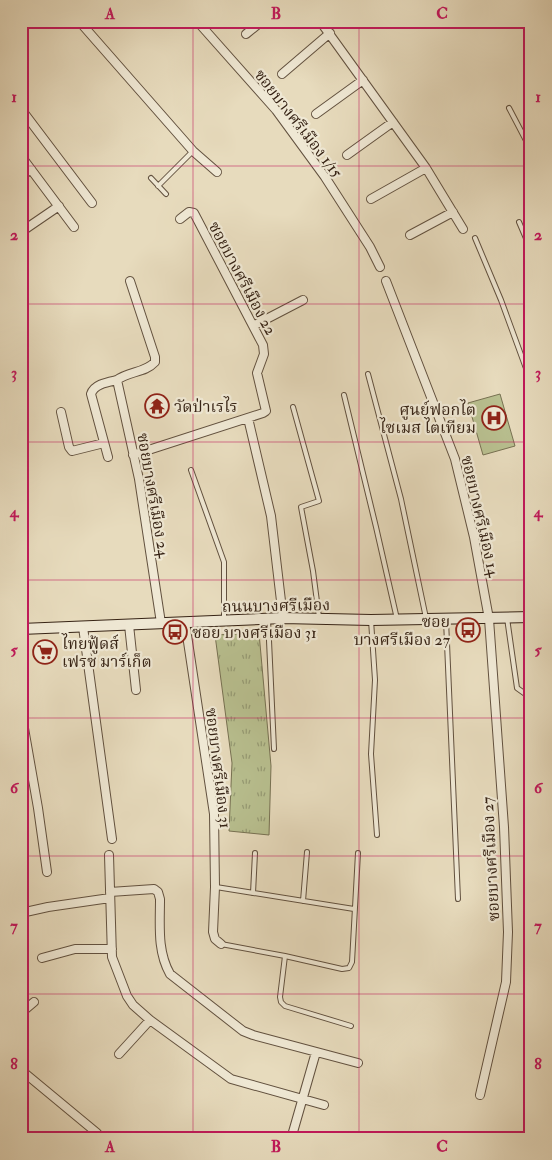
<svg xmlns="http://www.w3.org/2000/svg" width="552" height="1160" font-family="'IM FELL Double Pica','Noto Serif Thai',serif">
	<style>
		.grass { fill: url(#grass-tufts); stroke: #777152 }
		.garden { fill: #b8bf8f; stroke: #777152 }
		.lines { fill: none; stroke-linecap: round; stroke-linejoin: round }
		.lane-casing { stroke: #62513f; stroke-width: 6 }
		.street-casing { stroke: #62513f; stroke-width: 10 }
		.secondary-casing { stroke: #362315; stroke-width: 12 }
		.lane { stroke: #efe8d4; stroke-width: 4 }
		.street { stroke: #efe8d4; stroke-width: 8 }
		.secondary { stroke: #efe8d4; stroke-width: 10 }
		.grid { fill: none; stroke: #c2185b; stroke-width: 1; stroke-opacity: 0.55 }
		.labels { text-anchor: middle; stroke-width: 4.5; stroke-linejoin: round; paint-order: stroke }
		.street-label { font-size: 16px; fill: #362315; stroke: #efe8d4 }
		.poi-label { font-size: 16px; fill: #362315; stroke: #efe8d4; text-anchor: start }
		.neatline { fill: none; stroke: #c2185b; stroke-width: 2 }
		.grid-label { font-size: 16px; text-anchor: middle; font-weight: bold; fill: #c2185b }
	</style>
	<defs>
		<pattern id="grass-tufts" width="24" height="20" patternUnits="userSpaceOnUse" patternTransform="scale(1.25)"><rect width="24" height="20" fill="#b8bf8f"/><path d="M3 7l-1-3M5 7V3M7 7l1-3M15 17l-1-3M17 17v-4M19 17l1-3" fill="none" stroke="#969b74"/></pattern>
	</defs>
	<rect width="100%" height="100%" fill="#e7dbbd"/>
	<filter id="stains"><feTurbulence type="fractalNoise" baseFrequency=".004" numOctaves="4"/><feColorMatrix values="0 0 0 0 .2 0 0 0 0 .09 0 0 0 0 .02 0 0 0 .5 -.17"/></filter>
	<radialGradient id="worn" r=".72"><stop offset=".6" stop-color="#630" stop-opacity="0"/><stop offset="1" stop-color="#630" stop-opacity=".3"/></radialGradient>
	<path class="grass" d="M259,633L271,766L269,835L229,831L232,763L215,635Z"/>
	<path class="garden" d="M500,394L515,446L483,455L468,403Z"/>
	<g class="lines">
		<g class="lane-casing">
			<path id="lane" d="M509,108L531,150
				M151,178L166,194
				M158,186L193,151
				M519,222L531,250
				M475,238L501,300L531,382
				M368,374L401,499L426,618
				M344,395L376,527L397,619
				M293,407L319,501L301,507L313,571L319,617
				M191,470L224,562V620
				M507,618L517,688L531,698
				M268,619L274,749
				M371,620L375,680L371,754L377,835
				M446,620L458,899
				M216,887L354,909
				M253,893L255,853
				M303,901L307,852
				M221,944L285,956L342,969L349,968L352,962L358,853
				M285,956L280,997L281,1002L285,1006L351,1026
				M21,1132L31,1139
				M97,1133L103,1139"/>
		</g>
		<g class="street-casing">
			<path id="street" d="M79,21L193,151L217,172
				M197,21L276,110L325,177L370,247L380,267
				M320,21L426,168L463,229
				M511,21L513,23
				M246,34L262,21
				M282,74L330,33
				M21,109L92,203
				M316,114L363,80
				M347,155L393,122
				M21,156L74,227
				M21,177L31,169
				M371,199L426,168
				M21,232L59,206
				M410,235L453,212
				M130,281L155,357V362C145,373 129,371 117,380L139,479L161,623
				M386,281L455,459L474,537L489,619L504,827L508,932L506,982L480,1095
				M253,326L303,300
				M61,412L69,447L72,451L104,443
				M248,418L271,516L283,618
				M133,455L263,413L266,411L257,373L264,354L263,345L194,213L189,212L180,219
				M108,457L91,394C94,384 108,382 117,380
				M185,622L214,814L215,887L213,932L215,939L221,944
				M129,625L136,690
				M83,627L112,839
				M21,711L38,808L47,872
				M109,855L112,957L127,996L133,1005L150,1020L231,1079L324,1105
				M110,892L154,889L158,892L160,899C160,925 157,951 170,974L243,1031L253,1035L358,1063
				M21,913L48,907L110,898
				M42,958L75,949H112
				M21,1013L34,1002
				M119,1054L150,1020
				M21,1070L97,1133L93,1139
				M263,1138L266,1139
				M291,1139L316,1052
				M500,1139V1137"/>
		</g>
		<g class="secondary-casing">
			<path id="secondary" d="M21,629L283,618L371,620L531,617"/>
		</g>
		<use href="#lane" class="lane"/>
		<use href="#street" class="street"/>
		<use href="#secondary" class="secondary"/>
	</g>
	<path class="grid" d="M193,21V1139M359,21V1139M21,166H531M21,304H531M21,442H531M21,580H531M21,718H531M21,856H531M21,994H531"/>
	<defs>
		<g id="temple-ring" transform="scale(1.25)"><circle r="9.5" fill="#efe8d4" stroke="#8f2418" stroke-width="1.5"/><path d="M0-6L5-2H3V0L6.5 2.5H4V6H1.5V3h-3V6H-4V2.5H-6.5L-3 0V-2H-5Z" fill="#8f2418"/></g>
		<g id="hospital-ring" transform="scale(1.25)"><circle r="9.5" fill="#efe8d4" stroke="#8f2418" stroke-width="1.5"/><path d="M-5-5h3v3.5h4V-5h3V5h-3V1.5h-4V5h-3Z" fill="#8f2418"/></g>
		<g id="bus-ring" transform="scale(1.25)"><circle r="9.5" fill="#efe8d4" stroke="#8f2418" stroke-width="1.5"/><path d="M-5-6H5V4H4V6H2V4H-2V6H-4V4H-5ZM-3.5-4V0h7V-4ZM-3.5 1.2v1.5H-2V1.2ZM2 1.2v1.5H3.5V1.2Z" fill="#8f2418"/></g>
		<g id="supermarket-ring" transform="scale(1.25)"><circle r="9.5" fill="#efe8d4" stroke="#8f2418" stroke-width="1.5"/><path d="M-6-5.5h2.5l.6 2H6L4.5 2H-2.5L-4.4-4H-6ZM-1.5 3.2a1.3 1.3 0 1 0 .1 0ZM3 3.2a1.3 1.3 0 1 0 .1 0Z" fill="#8f2418"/></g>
	</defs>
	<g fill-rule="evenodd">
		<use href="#temple-ring" x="157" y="406"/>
		<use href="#hospital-ring" x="494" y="418"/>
		<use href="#bus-ring" x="468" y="630"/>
		<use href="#bus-ring" x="175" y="632"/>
		<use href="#supermarket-ring" x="45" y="652"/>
	</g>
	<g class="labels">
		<g class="street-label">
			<text transform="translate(299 123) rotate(52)" y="6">ซอยบางศรีเมือง 1/15</text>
			<text transform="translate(243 278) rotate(62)" y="6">ซอยบางศรีเมือง 22</text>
			<text transform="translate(154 495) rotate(80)" y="6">ซอยบางศรีเมือง 24</text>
			<text transform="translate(481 516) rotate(77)" y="6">ซอยบางศรีเมือง 14</text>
			<text transform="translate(276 605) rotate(-1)" y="6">ถนนบางศรีเมือง</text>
			<text transform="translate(219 768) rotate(83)" y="6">ซอยบางศรีเมือง 31</text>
			<text transform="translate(490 859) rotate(-93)" y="6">ซอยบางศรีเมือง 27</text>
		</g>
		<g class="poi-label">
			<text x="174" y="412">วัดป่าเรไร</text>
			<text x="476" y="415" text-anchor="end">ศูนย์ฟอกไต<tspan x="476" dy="18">ไซเมส ไตเทียม</tspan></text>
			<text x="450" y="627" text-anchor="end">ซอย<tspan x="450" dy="18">บางศรีเมือง 27</tspan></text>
			<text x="192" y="638">ซอย บางศรีเมือง 31</text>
			<text x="62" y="649">ไทยฟู้ดส์<tspan x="62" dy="18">เฟรซ มาร์เก็ต</tspan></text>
		</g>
	</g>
	<rect width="552" height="1160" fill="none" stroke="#e7dbbd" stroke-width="55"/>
	<rect x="28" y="28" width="496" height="1104" class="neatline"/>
	<g class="grid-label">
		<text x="110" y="19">A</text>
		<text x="276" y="19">B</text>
		<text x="442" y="19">C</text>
		<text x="14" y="102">1</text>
		<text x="538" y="102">1</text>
		<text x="14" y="240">2</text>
		<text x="538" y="240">2</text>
		<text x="14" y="378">3</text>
		<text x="538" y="378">3</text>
		<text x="14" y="517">4</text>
		<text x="538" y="517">4</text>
		<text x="14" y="655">5</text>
		<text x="538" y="655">5</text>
		<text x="14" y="793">6</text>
		<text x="538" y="793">6</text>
		<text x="14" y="931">7</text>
		<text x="538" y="931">7</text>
		<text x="14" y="1069">8</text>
		<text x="538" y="1069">8</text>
		<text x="110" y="1152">A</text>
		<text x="276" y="1152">B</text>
		<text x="442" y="1152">C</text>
	</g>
	<rect width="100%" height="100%" filter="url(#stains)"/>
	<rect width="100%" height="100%" fill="url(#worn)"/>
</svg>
